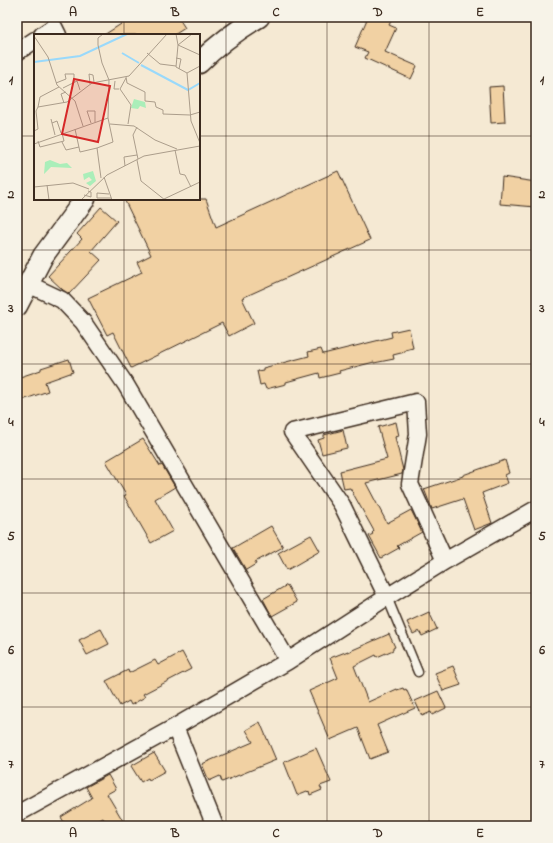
<svg xmlns="http://www.w3.org/2000/svg" width="553" height="843" font-family="'Indie Flower',sans-serif">
	<style>
		.building { fill: #f1d1a3; stroke: #3b2a1e }
		.lines { fill: none; stroke-linecap: round; stroke-linejoin: round }
		.service-casing { stroke: #3b2a1e; stroke-width: 11 }
		.minor-casing { stroke: #3b2a1e; stroke-width: 19 }
		.tertiary-casing { stroke: #3b2a1e; stroke-width: 23 }
		.service { stroke: #f7f3e8; stroke-width: 8 }
		.minor { stroke: #f7f3e8; stroke-width: 16 }
		.tertiary { stroke: #f7f3e8; stroke-width: 20 }
		.grid { fill: none; stroke: #3b2a1e; stroke-width: 1; stroke-opacity: 0.55 }
		.inset-river { fill: none; stroke: #99d9fb; stroke-width: 2 }
		.inset-road { fill: none; stroke: #ab9d8b; stroke-width: 1 }
		.view { fill: #d62828; fill-opacity: 0.15; stroke: #d62828; stroke-width: 2 }
		.inset-edge { fill: none; stroke: #3b2a1e; stroke-width: 2 }
		.neatline { fill: none; stroke: #3b2a1e; stroke-width: 1.5 }
		.grid-label { font-size: 13px; text-anchor: middle; font-weight: bold; fill: #3b2a1e }
	</style>
	<rect width="100%" height="100%" fill="#f5e9d3"/>
	<filter id="ink" filterUnits="userSpaceOnUse"><feTurbulence type="fractalNoise" baseFrequency=".025" numOctaves="2"/><feDisplacementMap in="SourceGraphic" scale="8" xChannelSelector="R" yChannelSelector="G"/><feConvolveMatrix kernelMatrix="1 2 1 2 8 2 1 2 1" color-interpolation-filters="sRGB"/></filter>
	<g filter="url(#ink)">
		<path class="building" d="M132,17H178L185,28L174,35H104Z
			M368,17H393L389,25L396,28L385,52L417,66L411,79L365,58L368,52L355,47Z
			M503,86L505,122L491,123L489,87Z
			M338,171L370,240L242,298L254,323L229,336L222,323L131,368L113,332L107,335L88,298L142,272L137,262L151,255L124,199H206L216,227Z
			M502,177L536,182V207L500,204Z
			M101,207L117,221L91,251L101,260L69,294L63,290L48,276L82,239L77,234Z
			M409,328L413,348L405,350V352L393,355L394,359L374,363V362L339,371L340,373L320,378L319,373L286,382V384L266,389L264,384L260,385L257,371L263,370V368L309,356L308,352L321,349L323,354L392,337L391,332Z
			M69,359L73,372L45,382L48,391L17,402V378L41,370V368Z
			M396,422L399,436L395,437L403,470L402,474L366,483L387,523L411,510L422,532L397,546L399,548L381,558L369,536L373,534L372,533L374,531L350,488L344,489L340,471L387,459L378,427Z
			M343,430L347,448L322,454L318,440L324,438V435Z
			M143,439L160,466L162,465L175,487L155,499L173,531L151,543L124,496L126,495L106,461Z
			M505,460L509,473L505,475L508,483L482,493L492,523L474,530L463,499L432,509L424,489L463,476V475Z
			M271,526L283,547L255,562L256,564L246,570L233,548Z
			M311,535L320,551L287,570L278,553Z
			M287,585L297,602L272,616L263,599Z
			M429,612L437,629L422,636L419,631L413,634L407,622Z
			M101,629L109,644L87,655L79,640Z
			M389,634L395,647L393,648V650L377,657L376,655L354,666L368,702L397,689V690L403,688L404,690L406,689L415,708L377,725L388,752L370,759L358,728L330,740L309,691L338,678L330,658L348,651V652Z
			M182,652L191,669L143,694L145,697L131,705L129,701L120,706L106,681L128,670L129,673L155,660L158,665Z
			M453,666L461,685L443,691L435,673Z
			M438,691L446,708L432,715L431,712L422,716L415,701Z
			M260,722L276,760L222,782L220,776L209,781L202,764L253,742L246,730Z
			M316,748L331,782L320,786L322,790L310,795L309,791L308,792L307,791L297,795L284,762Z
			M154,753L165,771L149,780L148,778L141,782L131,766Z
			M108,775L116,789L107,794L126,826H109L103,818L89,826H66L61,817L92,798L86,787Z"/>
		<g class="lines">
			<g class="service-casing">
				<path id="service" d="M387,597L418,672"/>
			</g>
			<g class="minor-casing">
				<path id="minor" d="M42,35L54,27L58,35
					M17,52L35,40
					M28,284L62,300L83,322L126,385L288,661
					M387,597L342,505L292,432L416,402L418,434L410,484L445,561
					M175,727L215,826
					M17,814L175,727L288,661L387,597L445,561L536,509"/>
			</g>
			<g class="tertiary-casing">
				<path id="tertiary" d="M199,63C217,45 237,30 259,17
					M17,306L43,256L85,199"/>
			</g>
			<use href="#service" class="service"/>
			<use href="#minor" class="minor"/>
			<use href="#tertiary" class="tertiary"/>
		</g>
	</g>
	<path class="grid" d="M124,17V35M226,17V826M327,17V826M429,17V826M17,136H35M199,136H536M124,199V826M17,250H536M17,364H536M17,479H536M17,593H536M17,707H536"/>
	<g transform="translate(34 34)">
		<rect width="166" height="166" fill="#f5e9d3"/>
		<path d="M100,65L111,68L112,74L106,72L104,75L97,74ZM16,126L26,130L33,129L38,134L17,133L10,140L11,128ZM59,137L62,147L56,152L52,149L58,146L55,143L50,146L49,140Z" fill="#aaeeb9"/>
		<path class="inset-river" d="M88,19L105,29M0,28L46,22L93,0M107,31L154,56L166,49"/>
		<path class="inset-road" d="M142,0L144,11L166,21M158,0L144,11L142,33L153,39L157,87L166,109M0,2L14,23L23,51L41,67L49,92M113,19L126,30L142,32M142,24L147,25L145,35M153,39L166,32M92,43L93,49L111,58V67L121,68L122,73L129,76V80L156,81L166,78M92,44L86,55L97,71L94,90M81,47L80,55H85M22,49L32,45L31,40H40V48M56,50L55,40L59,41L60,48M29,54L43,47L46,56M30,69L27,60L32,58M4,73L6,63L25,53M17,85L21,101M18,89L23,87L27,99M57,89L53,77H61V88M76,90L100,92L121,106L143,115M103,93L99,101L104,125M41,95L46,118L63,114M0,97L4,95L2,77L4,73L33,68L58,49L95,42L133,0M4,107L6,113L30,107L28,99M28,108L32,116L45,113M0,110L74,84M141,116L146,140L151,141L157,153M103,126L107,147L131,166M91,132L90,123L103,121M70,143L78,166M67,144L63,114L79,108L74,84L75,46L68,29L64,11V4L69,0M13,151L15,166M0,153L39,149L55,155M75,160L63,159V164H77M50,161L57,163V158L54,157M130,165L166,148M47,166L73,141L110,122L166,112"/>
		<path class="view" d="M40,45L76,52L64,108L28,100Z"/>
		<rect width="166" height="166" class="inset-edge"/>
	</g>
	<rect width="553" height="843" fill="none" stroke="#f7f3e8" stroke-width="44"/>
	<rect x="22" y="22" width="509" height="799" class="neatline"/>
	<g class="grid-label">
		<text x="73" y="16">A</text>
		<text x="175" y="16">B</text>
		<text x="276" y="16">C</text>
		<text x="378" y="16">D</text>
		<text x="480" y="16">E</text>
		<text x="11" y="84">1</text>
		<text x="542" y="84">1</text>
		<text x="11" y="198">2</text>
		<text x="542" y="198">2</text>
		<text x="11" y="312">3</text>
		<text x="542" y="312">3</text>
		<text x="11" y="426">4</text>
		<text x="542" y="426">4</text>
		<text x="11" y="540">5</text>
		<text x="542" y="540">5</text>
		<text x="11" y="654">6</text>
		<text x="542" y="654">6</text>
		<text x="11" y="768">7</text>
		<text x="542" y="768">7</text>
		<text x="73" y="837">A</text>
		<text x="175" y="837">B</text>
		<text x="276" y="837">C</text>
		<text x="378" y="837">D</text>
		<text x="480" y="837">E</text>
	</g>
</svg>
